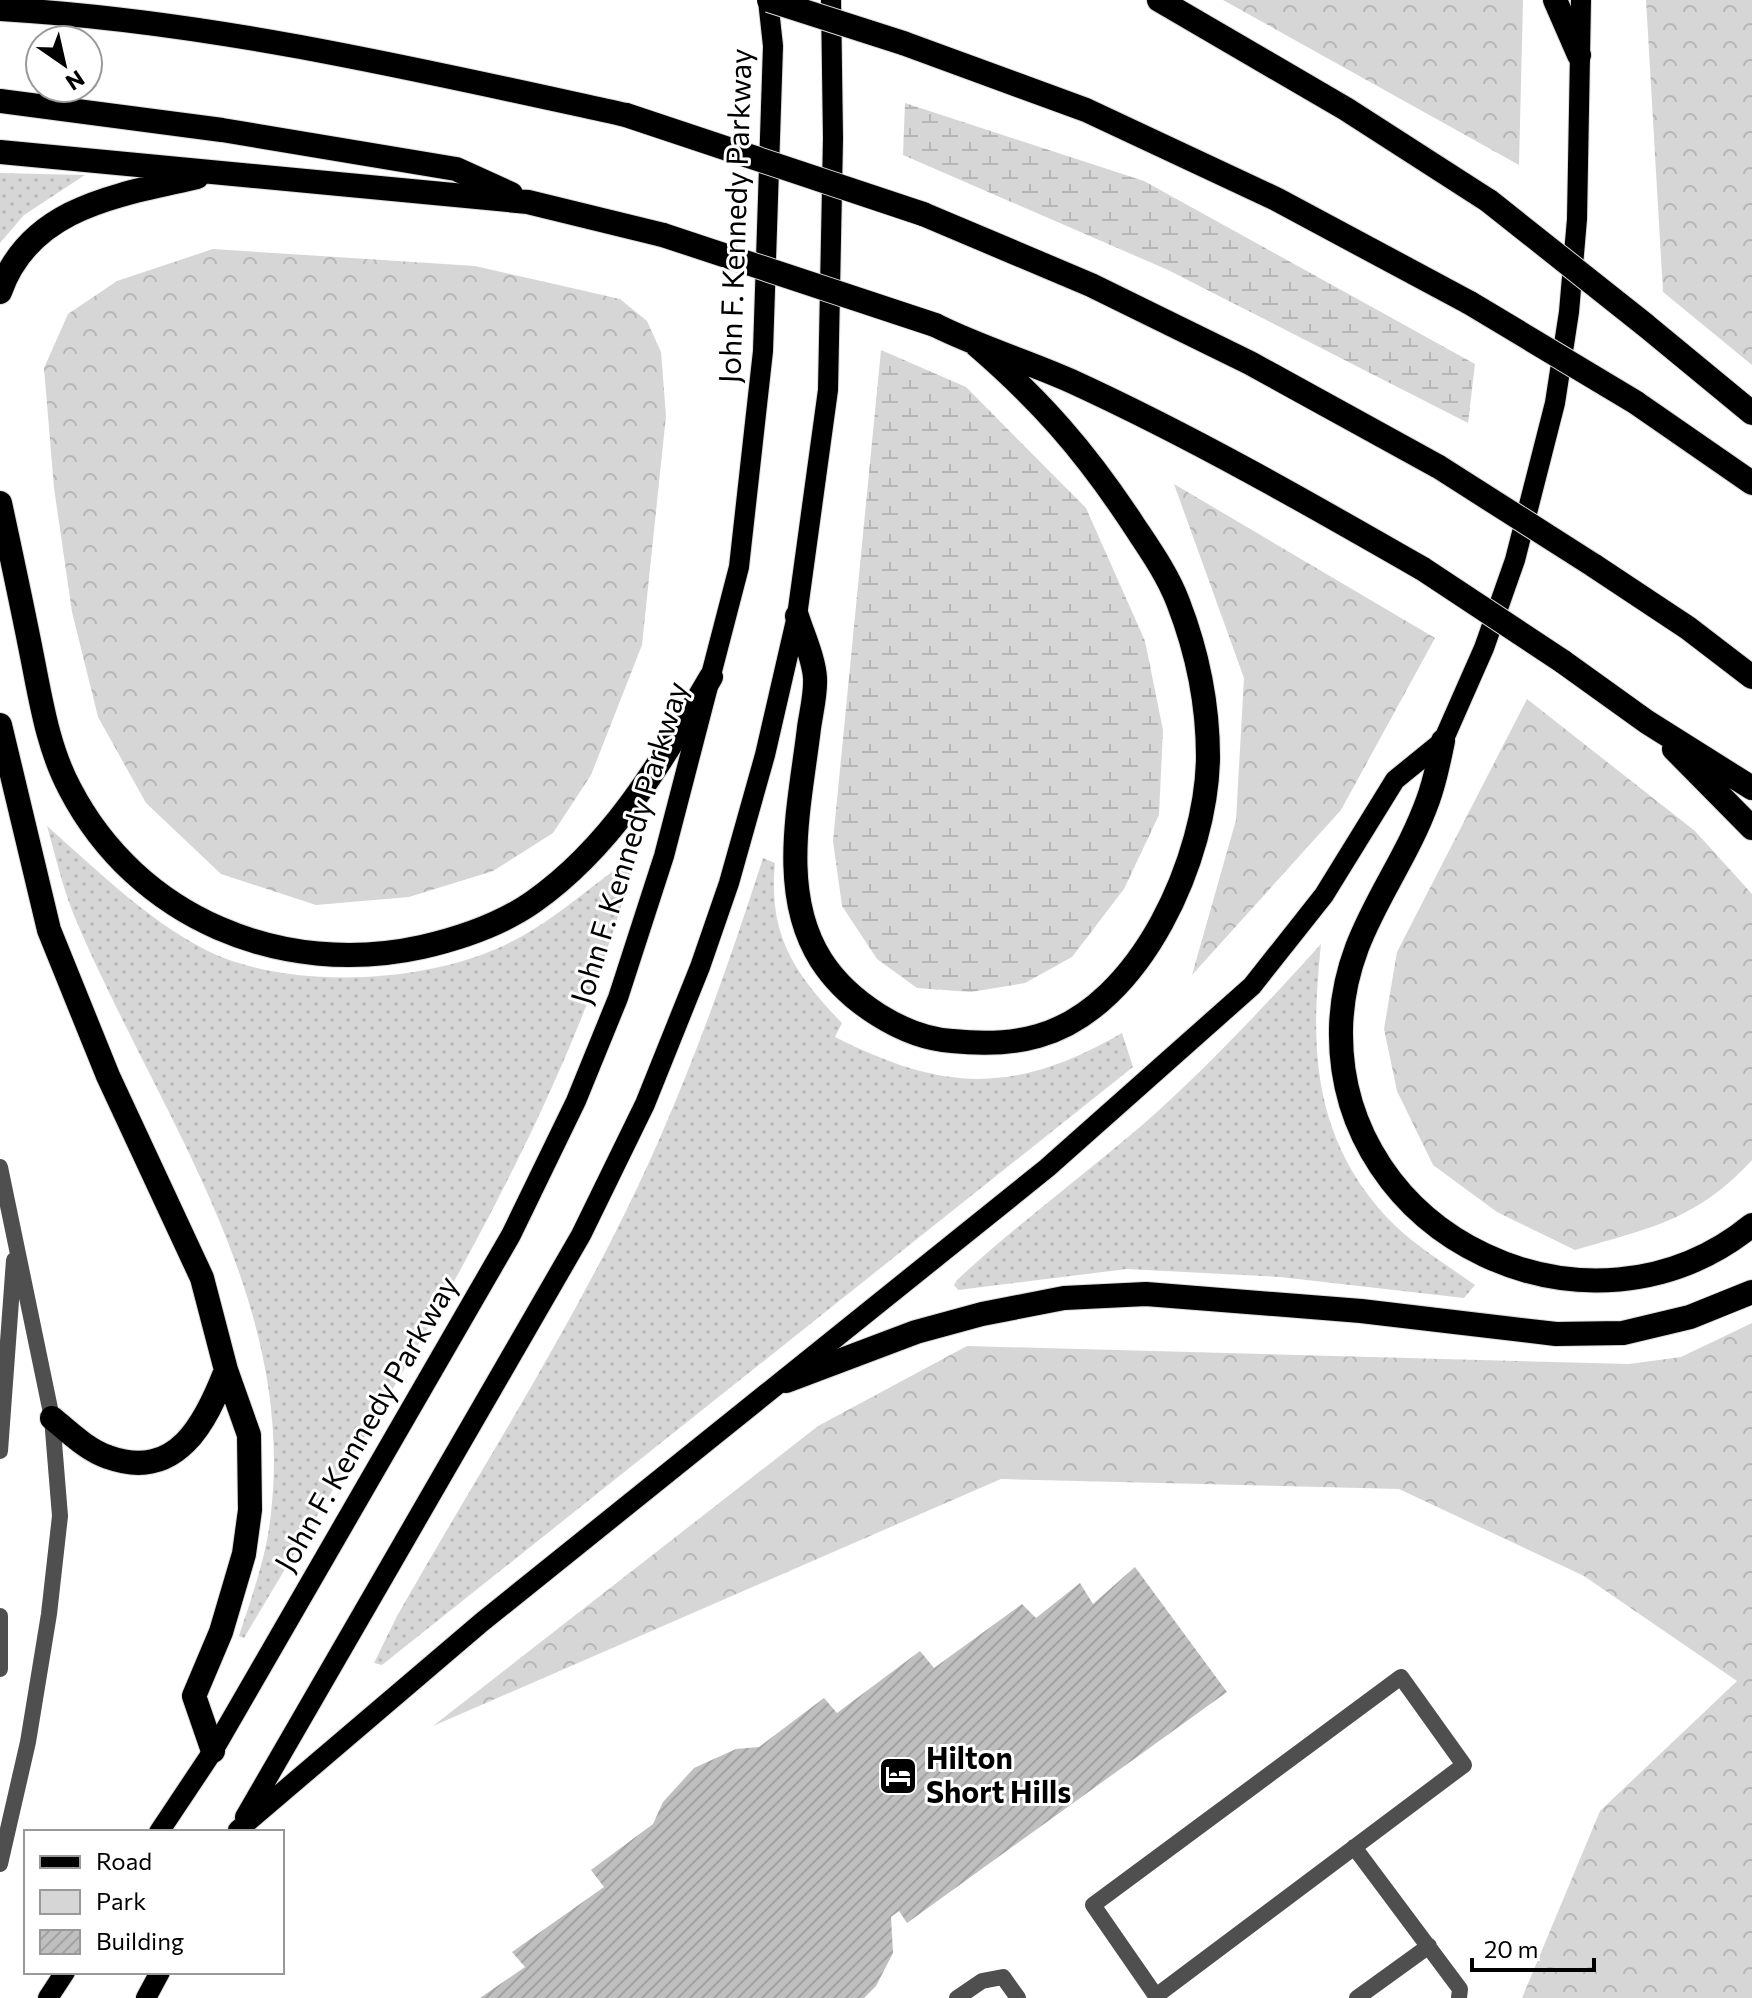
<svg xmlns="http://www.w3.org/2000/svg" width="1752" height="1998" font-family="Commissioner,sans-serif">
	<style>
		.green { fill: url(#green-dots) }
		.forest { fill: url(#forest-crowns) }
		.wetland { fill: url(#wetland-marsh) }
		.building { fill: url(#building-hatch) }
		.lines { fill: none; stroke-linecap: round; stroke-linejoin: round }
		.primary-casing { stroke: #dbdbdb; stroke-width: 22 }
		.motorway-casing { stroke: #dbdbdb; stroke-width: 26 }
		.service { stroke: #4f4f4f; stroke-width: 16 }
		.primary { stroke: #000; stroke-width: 20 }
		.motorway { stroke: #000; stroke-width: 24 }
		.motorway-bridge-casing { stroke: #dbdbdb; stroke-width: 26; stroke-linecap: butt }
		.motorway-bridge { stroke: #000; stroke-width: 24 }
		.labels { text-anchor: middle; stroke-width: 6; stroke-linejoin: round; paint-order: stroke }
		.street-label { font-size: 30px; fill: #000; stroke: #fff }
		.poi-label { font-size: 30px; font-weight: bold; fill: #000; stroke: #fff; text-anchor: start }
	</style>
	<defs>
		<pattern id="green-dots" width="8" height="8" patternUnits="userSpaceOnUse" patternTransform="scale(2)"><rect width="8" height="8" fill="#d6d6d6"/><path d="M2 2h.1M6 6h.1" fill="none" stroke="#b6b6b6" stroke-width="1.8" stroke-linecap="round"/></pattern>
		<pattern id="forest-crowns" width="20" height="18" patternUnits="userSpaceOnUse" patternTransform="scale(2)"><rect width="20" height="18" fill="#d6d6d6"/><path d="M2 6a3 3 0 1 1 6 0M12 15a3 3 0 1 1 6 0" fill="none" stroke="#b6b6b6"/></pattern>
		<pattern id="wetland-marsh" width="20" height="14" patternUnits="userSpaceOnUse" patternTransform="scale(2)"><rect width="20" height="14" fill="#d6d6d6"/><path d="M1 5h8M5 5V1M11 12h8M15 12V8" fill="none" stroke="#b6b6b6"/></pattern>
		<pattern id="building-hatch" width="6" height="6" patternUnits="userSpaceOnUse" patternTransform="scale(2)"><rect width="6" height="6" fill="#bfbfbf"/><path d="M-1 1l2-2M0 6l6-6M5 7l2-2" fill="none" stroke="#a2a2a2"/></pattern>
	</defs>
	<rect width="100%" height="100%" fill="#fff"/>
	<path class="green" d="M0,173L85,175L24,215L0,243Z
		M47,826C97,870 145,918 204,949C285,991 424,984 505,945C546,926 583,893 620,866L631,873C556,1141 385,1399 244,1638L239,1636C252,1596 267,1555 271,1513C296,1291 154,1108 73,913C62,885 55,854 47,826Z
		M763,858L775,863C768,935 794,973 842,1023L835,1037C944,1092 1015,1095 1122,1033L1133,1067L382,1665L374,1663L397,1616C468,1491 545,1370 611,1241C674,1119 721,989 763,858Z
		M1321,944C1311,1040 1311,1125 1376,1205C1402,1238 1441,1261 1475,1285L1464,1298L1280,1277L1127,1269L958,1290L954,1285L957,1280C1015,1226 1079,1179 1140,1127C1205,1070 1263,1008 1321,944Z"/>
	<path class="forest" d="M1223,0H1523L1519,165Z
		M1646,0H1752V365L1663,292Z
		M213,249L475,266L620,299L647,321L661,352L666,416L642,645L591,775L553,833L493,871L409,897L316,905L221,874L146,803L98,717L72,612L54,488L44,368L68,314L117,281Z
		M1174,484L1435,638L1341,810L1192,975L1236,820L1244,678Z
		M1527,699L1695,831L1752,894V1160C1697,1220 1650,1228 1575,1250L1497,1212L1433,1165L1397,1091L1384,1029L1397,952Z
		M1752,1323V1998H1522L1600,1811L1737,1681L1584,1576L1399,1489L1001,1479L433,1726L818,1426L967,1346L1629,1364L1681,1357Z"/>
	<path class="wetland" d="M905,103L1144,181L1475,364L1468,423L1168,270L903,155Z
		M881,350L966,387L1086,508L1145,641L1163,730L1159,815L1124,889L1072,957L1025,983L971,992L917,988L877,959L842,906L833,841Z"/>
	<path class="building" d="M1135,1567L1227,1692L907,1923L899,1911L891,1917L893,1953L876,1986L864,1998H480L525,1967L512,1952L604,1887L591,1870L653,1824L663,1802L694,1768L736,1749L759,1747L824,1698L837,1713L920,1651L934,1668L1022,1604L1036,1618L1080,1583L1093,1604Z"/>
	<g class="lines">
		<g class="primary-casing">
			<path id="primary" d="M245,1817L581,1235L645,1104L700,967L729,883L765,755L797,616L828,390L833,138L831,0
				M238,1830L482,1622L1047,1168L1252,986L1324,895L1395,780L1443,741L1484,648L1515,560L1555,403L1569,312L1577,219L1581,0
				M159,1832L213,1751L511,1235L576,1101L618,998L664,856L739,567L763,351L773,46L768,0
				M48,1998L65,1972
				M146,1998L160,1972"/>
		</g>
		<g class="motorway-casing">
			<path id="motorway" d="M1159,0L1346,109L1489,201
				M1555,0L1579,55
				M0,9C211,21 420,70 626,115
				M903,43L1086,110L1276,199L1470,303
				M0,101L222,130L456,169L511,194
				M0,152L528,202L663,235
				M923,214L1091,285L1250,363L1439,467
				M0,292C30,206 120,195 197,177
				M1644,324L1752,413
				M935,325C979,347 1026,361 1071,381C1191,436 1308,503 1423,569
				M1635,402L1752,483
				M0,503C11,554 22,605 32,656C41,701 48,748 70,789C137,918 282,978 422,947C461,938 500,925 533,902C614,845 662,760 711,677
				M1593,565L1688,628L1752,677
				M797,616C803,635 814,659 815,678C816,694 811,713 809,728C800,804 778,892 821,960C848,1002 904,1038 952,1041C981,1044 1010,1044 1038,1036C1142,1007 1207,856 1208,757C1208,704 1197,651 1178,602C1167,573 1148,547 1131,521C1084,450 1040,400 975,344
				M1562,661L1647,722L1752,788
				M0,725L49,930L108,1076L202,1278L226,1370L249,1435L250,1510L244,1554L221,1632L194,1696L213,1751
				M1443,741C1439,761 1435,781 1428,800C1399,881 1343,933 1341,1029C1337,1238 1590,1357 1752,1225
				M1674,749L1752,828
				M786,1381L916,1332L982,1314L1064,1298L1146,1294L1361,1311L1556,1334L1623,1333L1690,1317L1752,1292
				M52,1418C69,1432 87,1450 108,1457C177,1482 206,1422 226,1370"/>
		</g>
		<path class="service" d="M0,1167L52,1418L60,1516L49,1614L28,1742L0,1864
			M0,1451L14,1260
			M0,1616V1669
			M1354,1847L1460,1989L1459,1998
			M1156,1996L1464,1765L1401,1677L1093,1905L1156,1996L1157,1998
			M957,1998L982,1981L1003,1977L1018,1998
			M1357,1998L1429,1946"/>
		<use href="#primary" class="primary"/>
		<use href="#motorway" class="motorway"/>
		<g class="motorway-bridge-casing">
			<path id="motorway-bridge" d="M769,0L903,43
				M626,115L923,214
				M1489,201L1644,324
				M663,235L935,325
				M1470,303L1635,402
				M1439,467L1593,565
				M1423,569L1562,661"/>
		</g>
		<use href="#motorway-bridge" class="motorway-bridge"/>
	</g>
	<defs>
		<g id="hotel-square" transform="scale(2)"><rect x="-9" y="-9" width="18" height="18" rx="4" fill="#000" stroke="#fff"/><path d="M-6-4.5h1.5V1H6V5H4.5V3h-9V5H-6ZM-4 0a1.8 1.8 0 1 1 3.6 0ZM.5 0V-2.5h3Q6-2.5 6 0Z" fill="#fff"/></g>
	</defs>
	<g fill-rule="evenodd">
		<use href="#hotel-square" x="898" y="1776"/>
	</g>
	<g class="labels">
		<g class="street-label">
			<text transform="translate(736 216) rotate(-88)" y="10">John F. Kennedy Parkway</text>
			<text transform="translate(630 843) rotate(-73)" y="10">John F. Kennedy Parkway</text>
			<text transform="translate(367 1424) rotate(-60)" y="10">John F. Kennedy Parkway</text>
		</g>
		<g class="poi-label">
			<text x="926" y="1769">Hilton<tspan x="926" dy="34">Short Hills</tspan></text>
		</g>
	</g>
	<rect x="24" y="1830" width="260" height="144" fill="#ffffff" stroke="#999999" stroke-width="2"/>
	<rect x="40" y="1856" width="40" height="12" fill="#000000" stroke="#999999" stroke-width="2"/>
	<text x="96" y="1870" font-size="24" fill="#000000">Road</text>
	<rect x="40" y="1890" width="40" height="24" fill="#d6d6d6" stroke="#999999" stroke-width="2"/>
	<text x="96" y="1910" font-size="24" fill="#000000">Park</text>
	<rect x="40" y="1930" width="40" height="24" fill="url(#building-hatch)" stroke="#999999" stroke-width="2"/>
	<text x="96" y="1950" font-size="24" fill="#000000">Building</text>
	<g transform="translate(64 64) rotate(146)"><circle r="38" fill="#ffffff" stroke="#999999" stroke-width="2"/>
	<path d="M0-6L14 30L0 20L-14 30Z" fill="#000000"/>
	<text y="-12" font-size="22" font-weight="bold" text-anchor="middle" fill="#000000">N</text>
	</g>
	<path d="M1472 1958v12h122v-12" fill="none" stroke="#000000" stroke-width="4"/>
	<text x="1484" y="1958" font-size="24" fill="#000000" stroke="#ffffff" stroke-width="6" paint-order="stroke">20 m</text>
</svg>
